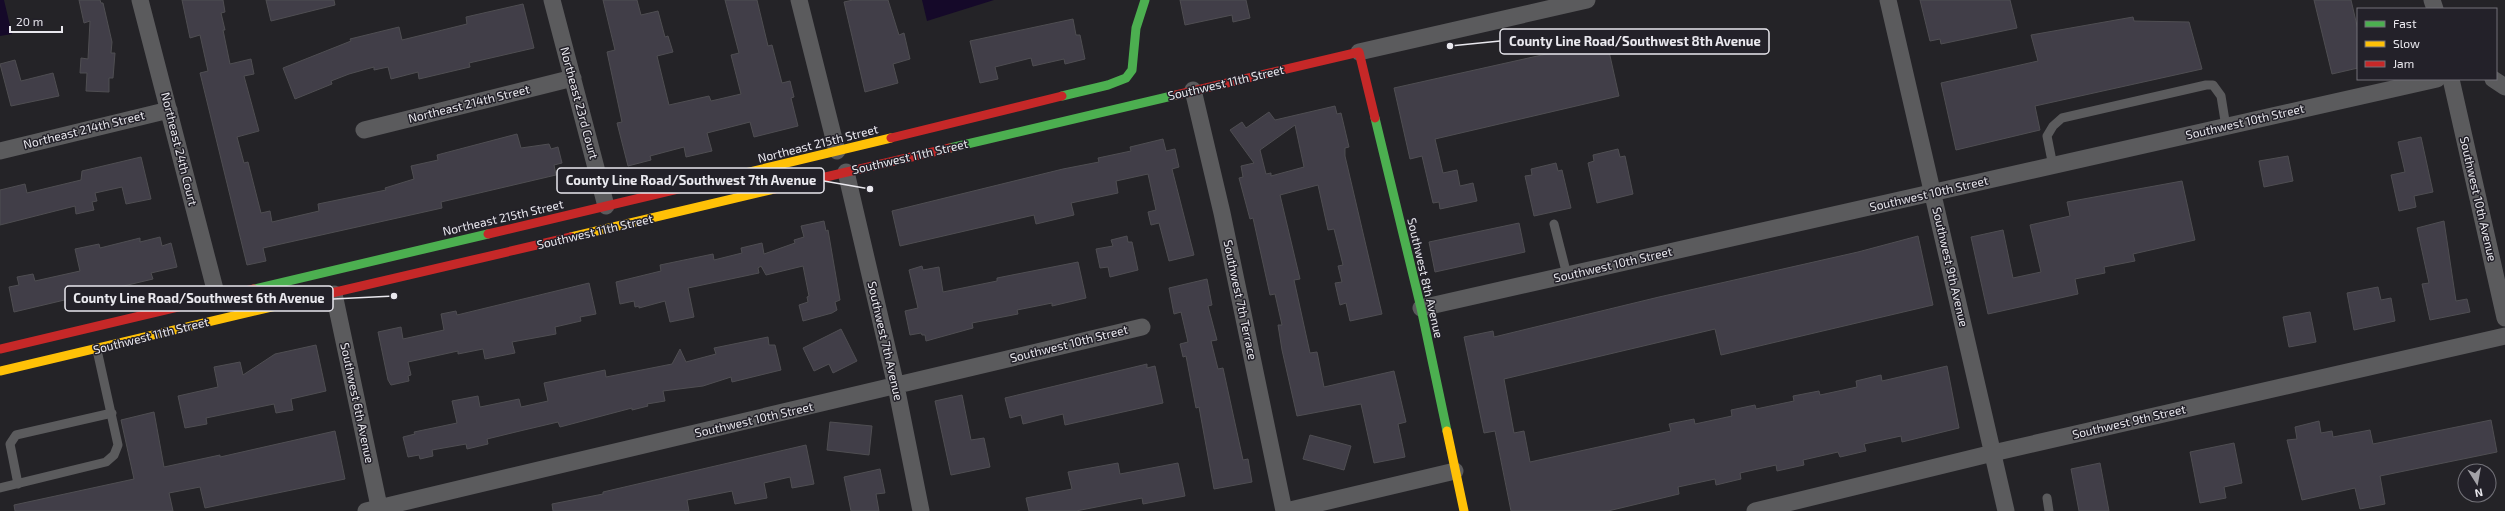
<svg xmlns="http://www.w3.org/2000/svg" width="2505" height="511" font-family="'Exo 2',sans-serif">
	<style>
		.water { fill: #150929 }
		.building { fill: #413e48; stroke: #4f4e52; fill-rule: evenodd }
		.lines { fill: none; stroke-linecap: round; stroke-linejoin: round }
		.lane { stroke: #5b5b5d; stroke-width: 9 }
		.street { stroke: #5b5b5d; stroke-width: 17 }
		.fast { stroke: #4caf50; stroke-width: 9 }
		.slow { stroke: #ffc107; stroke-width: 9 }
		.jam { stroke: #c62828; stroke-width: 9 }
		.labels { text-anchor: middle; stroke-width: 3; stroke-linejoin: round; paint-order: stroke }
		.street-label { font-size: 12px; fill: #e9e8ee; stroke: #232129 }
		.leader { fill: none; stroke: #e9e8ee; stroke-width: 1.5 }
		.callout-dot { fill: #e9e8ee; stroke: #232129; stroke-width: 1.5 }
		.callout { fill: #232129; stroke: #e9e8ee; stroke-width: 1.5 }
		.callout-label { font-size: 13px; text-anchor: middle; font-weight: bold; fill: #e9e8ee }
	</style>
	<rect width="100%" height="100%" fill="#242327"/>
	<path class="water" d="M0,0H4L12,34L0,36Z
		M922,0H994L927,21Z"/>
	<path class="building" d="M79,0H100L101,3H103L112,42L111,53H115L113,78H109V92L86,91L87,73H80L81,58L88,59L90,21L84,23Z
		M182,0H223L225,12L221,13L225,30H223L230,64L251,59L254,74L244,76L259,131L237,137L244,163L248,162L261,213L270,211L272,222L319,211L318,204L386,190L385,188L414,179L411,166L438,160L437,155L517,134L521,148L549,144L551,149L558,147L562,163L554,165L556,175L441,202L442,208L263,248L266,261L247,265L200,73L208,71L200,35L190,38Z
		M266,0H334L335,5L271,21Z
		M603,0H637L641,15L658,11L665,37L668,36L673,52L657,56L669,105L709,96L711,101L741,94L731,55L739,53L725,0H757L768,46L772,45L782,83L790,81L794,97L791,98L798,126L754,137L750,122L707,133L712,151L686,157L684,147L650,156L651,160L628,166L617,123L622,122L607,52L615,50Z
		M853,0H888L899,35L904,33L910,59L893,64L898,83L865,92L844,2Z
		M1180,0H1246L1250,18L1233,22L1232,15L1185,25Z
		M1920,0H2010L2017,28L1941,44L1940,39L1930,41Z
		M2314,0H2351L2358,30V68L2332,74Z
		M523,4L534,48L469,63L470,67L419,79L418,72L391,79L388,67L374,70V67L349,74L331,81L332,84L295,99L283,68L351,41L350,39L399,27L402,40L467,24L466,17Z
		M2133,17L2134,21L2189,22L2202,69L2035,106L2040,130L1956,150L1941,83L2038,61L2031,35Z
		M1073,19L1076,35H1080L1085,59L1065,64L1064,59L1033,66L1031,58L995,67L998,79L980,83L970,41Z
		M1606,38L1619,96L1435,139L1443,173L1457,170L1460,186L1473,183L1477,201L1440,209L1439,202L1433,203L1422,156L1410,159L1394,88L1542,55Z
		M15,60L21,81L53,73L59,96L11,106L0,64Z
		M1335,106L1337,114L1341,113L1349,147L1345,148V156L1382,314L1350,321L1346,303L1340,305L1335,283L1342,282L1338,266L1343,265L1334,229L1328,230L1318,185L1280,195L1300,279L1294,280L1310,353L1317,352L1324,387L1394,371L1406,422L1398,424L1405,457L1374,463L1361,404L1297,416L1282,350L1278,325H1282L1275,294L1270,295L1253,218L1250,219L1239,178L1243,177L1241,166L1254,163L1230,130L1242,122L1246,128L1269,112L1275,120ZM1295,125L1304,167L1271,176V173L1266,174L1260,150Z
		M2421,137L2433,192L2414,196L2416,207L2399,211L2391,175L2405,172L2398,142Z
		M1163,139L1166,151L1175,149L1179,167L1172,169L1194,255L1169,261L1159,223L1151,225L1148,212L1156,210L1148,174L1116,181L1118,193L1071,203L1074,215L1036,224L1034,215L900,246L892,211L1063,169L1099,162L1098,158L1131,151L1130,147Z
		M1618,149L1620,157L1625,156L1633,194L1597,203L1588,163L1594,161L1593,155Z
		M2288,156L2293,181L2264,187L2259,161Z
		M141,157L151,199L126,204L122,187L95,193L97,201L92,202L94,210L76,214L75,206L0,225V190L25,184L27,193L81,180L82,171Z
		M1556,163L1558,171L1562,170L1571,208L1534,216L1525,176L1532,175L1531,169Z
		M2182,181L2195,240L2133,254L2135,261L2104,267L2105,273L2075,279L2078,294L1988,314L1971,237L2003,230L2013,278L2041,272L2030,225L2070,216L2067,202Z
		M824,221L826,231L828,230L840,300L835,302L837,310L832,313L803,321L799,305L808,302L807,297L809,296L803,266L766,275L761,266L758,268L759,273L688,288L694,317L670,322L665,301L639,308V306L635,307L634,301L620,304L616,282L661,271L660,265L713,254L714,260L742,253L741,248L762,243L764,254L795,243L794,240L804,237L801,226Z
		M2444,221L2456,301L2467,299L2470,312L2430,320L2422,284L2429,283L2417,228Z
		M1519,223L1525,252L1435,272L1429,242Z
		M1127,236L1128,242H1132L1138,270L1110,277L1108,267L1100,268L1096,249L1113,246L1111,240Z
		M1918,236L1933,305L1721,355L1715,329L1504,379L1514,433L1524,431L1530,462L1671,431L1669,424L1694,419L1695,424L1732,416L1731,410L1755,405L1756,409L1794,401L1793,396L1819,391L1820,395L1857,387L1856,381L1881,375L1882,381L1947,366L1959,428L1902,442L1901,436L1864,444L1866,451L1840,457L1838,452L1803,460L1804,465L1777,471L1776,465L1740,473L1741,479L1716,485L1715,479L1678,487L1679,494L1608,511H1511L1495,431L1484,433L1464,337L1493,331L1494,337L1659,297L1858,252Z
		M160,237L162,246L171,243L177,267L151,273L153,279L14,312L9,287L19,285L17,277L33,274L35,281L80,271L75,249L99,244L100,248L140,238V242Z
		M1078,262L1086,298L1052,306V303L1017,310L1018,314L972,323L973,328L926,341L925,335H922L921,333L910,335L905,311L918,308L909,270L922,266L923,270L939,267L943,292L997,281V278Z
		M1207,279L1212,305L1208,306L1217,340L1211,341L1218,369L1223,368L1243,460L1248,459L1252,482L1214,489L1199,407L1196,408L1186,356L1183,357L1180,344L1188,342L1181,312L1174,314L1169,288Z
		M589,283L596,314L580,317L581,321L555,327L556,334L512,342L515,353L485,359L483,349L458,354V351L408,362L411,375L408,376L409,381L391,385L388,380L378,332L401,327L403,339L444,330L441,314L456,311L457,315Z
		M2378,287L2381,300L2391,298L2395,321L2354,330L2347,293Z
		M2310,312L2316,342L2289,347L2283,317Z
		M841,329L857,361L833,373L829,364L814,371L803,348Z
		M768,337L769,345H775L781,370L732,382L731,377L703,386L663,391L665,401L647,404L648,406L632,410V408L560,427L558,422L524,430L487,439L488,444L467,449L466,444L432,450L433,456L420,459L419,455L408,457L403,437L415,434L414,432L457,423L452,401L478,396L480,407L519,399L521,407L548,401L544,383L605,370L606,377L672,364L680,349L686,362L716,354L714,348Z
		M316,345L326,391L291,399L293,410L276,413L274,404L206,418L207,424L185,428L178,396L218,387L214,367L240,362L243,375L275,354Z
		M1147,364V368L1155,366L1163,403L1065,425L1063,414L1023,424L1021,415L1010,418L1005,398Z
		M962,395L971,440L984,438L990,467L951,475L935,401Z
		M154,412L164,467L220,455V457L335,431L345,479L205,508L200,487L169,493L173,511H15L14,505L134,479L121,420Z
		M2491,420L2497,452L2380,476L2385,504L2360,509L2355,488L2302,500L2287,440L2297,439L2295,427L2319,421L2321,433L2332,431L2333,437L2370,430L2373,444Z
		M830,422L872,426L869,455L827,450Z
		M1310,435L1351,446L1344,470L1303,459Z
		M2234,443L2242,483L2224,487L2226,498L2200,503L2190,452Z
		M806,445L814,484L792,488L790,477L764,483L767,498L735,504L732,491L687,500L689,511H553L552,504L603,494V492Z
		M1118,463L1120,474L1178,463L1185,496L1143,504L1142,498L1076,511H1029L1026,498L1072,489L1068,472Z
		M2100,463L2109,511H2079L2071,469Z
		M880,469L885,493L876,494L879,511H851L844,477Z"/>
	<g class="lines">
		<path class="lane" d="M2053,166L2047,136L2053,126L2062,118L2206,85H2213L2221,96L2226,127
			M1554,224L1567,275
			M18,484L10,444L16,435L112,413
			M0,488L106,462L114,455L118,445L97,350
			M2047,498L2049,511"/>
		<path class="street" d="M140,0L217,297
			M552,0L606,206
			M799,0L837,151
			M1888,0L2006,511
			M2432,0L2435,9
			M1359,52L1587,0
			M2451,79L2505,318
			M2493,79L2505,87
			M1193,90L1222,213L1284,511
			M364,130L573,78
			M0,151L169,110
			M846,172L896,386L921,511
			M334,294L380,511
			M1421,308L2437,79
			M366,511L1142,327
			M1286,511L1455,471
			M1755,511L1993,453L2505,336"/>
		<path class="fast" d="M1062,96L1108,85L1126,78L1132,70L1136,28L1145,0
			M1375,118L1421,308L1447,431
			M950,148L1176,95
			M254,289L488,234"/>
		<path class="slow" d="M737,175L891,138
			M571,237L774,189
			M0,371L280,305
			M1447,431L1464,511"/>
		<path class="jam" d="M1176,95L1359,52L1375,118
			M891,138L1062,96
			M774,189L950,148
			M488,234L737,175
			M280,305L571,237
			M0,349L254,289"/>
	</g>
	<g class="labels">
		<g class="street-label">
			<text transform="translate(1226 83) rotate(-13)" y="4">Southwest 11th Street</text>
			<text transform="translate(579 103) rotate(75)" y="4">Northeast 23rd Court</text>
			<text transform="translate(469 104) rotate(-14)" y="4">Northeast 214th Street</text>
			<text transform="translate(2245 122) rotate(-13)" y="4">Southwest 10th Street</text>
			<text transform="translate(84 130) rotate(-14)" y="4">Northeast 214th Street</text>
			<text transform="translate(818 144) rotate(-14)" y="4">Northeast 215th Street</text>
			<text transform="translate(179 149) rotate(76)" y="4">Northeast 24th Court</text>
			<text transform="translate(910 157) rotate(-13)" y="4">Southwest 11th Street</text>
			<text transform="translate(1929 194) rotate(-13)" y="4">Southwest 10th Street</text>
			<text transform="translate(2478 199) rotate(77)" y="4">Southwest 10th Avenue</text>
			<text transform="translate(503 218) rotate(-13)" y="4">Northeast 215th Street</text>
			<text transform="translate(595 232) rotate(-13)" y="4">Southwest 11th Street</text>
			<text transform="translate(1613 265) rotate(-13)" y="4">Southwest 10th Street</text>
			<text transform="translate(1950 267) rotate(77)" y="4">Southwest 9th Avenue</text>
			<text transform="translate(1425 278) rotate(77)" y="4">Southwest 8th Avenue</text>
			<text transform="translate(1240 300) rotate(78)" y="4">Southwest 7th Terrace</text>
			<text transform="translate(151 336) rotate(-14)" y="4">Southwest 11th Street</text>
			<text transform="translate(885 341) rotate(77)" y="4">Southwest 7th Avenue</text>
			<text transform="translate(1069 344) rotate(-14)" y="4">Southwest 10th Street</text>
			<text transform="translate(357 403) rotate(78)" y="4">Southwest 6th Avenue</text>
			<text transform="translate(754 420) rotate(-13)" y="4">Southwest 10th Street</text>
			<text transform="translate(2129 422) rotate(-13)" y="4">Southwest 9th Street</text>
		</g>
	</g>
	<path class="leader" d="M1450 46L1500 41M870 189L824 181M394 296L333 299"/>
	<g class="callout-dot">
		<circle cx="1450" cy="46" r="4"/>
		<circle cx="870" cy="189" r="4"/>
		<circle cx="394" cy="296" r="4"/>
	</g>
	<g class="callout">
		<rect x="1500" y="29" width="269" height="25" rx="4"/>
		<rect x="557" y="168" width="267" height="25" rx="4"/>
		<rect x="65" y="286" width="268" height="25" rx="4"/>
	</g>
	<g class="callout-label">
		<text x="1635" y="46">County Line Road/Southwest 8th Avenue</text>
		<text x="691" y="185">County Line Road/Southwest 7th Avenue</text>
		<text x="199" y="303">County Line Road/Southwest 6th Avenue</text>
	</g>
	<rect x="2357" y="8" width="140" height="72" fill="#232129" stroke="#727178"/>
	<rect x="2365" y="21" width="20" height="6" fill="#4caf50" stroke="#727178"/>
	<text x="2393" y="28" font-size="12" fill="#e9e8ee">Fast</text>
	<rect x="2365" y="41" width="20" height="6" fill="#ffc107" stroke="#727178"/>
	<text x="2393" y="48" font-size="12" fill="#e9e8ee">Slow</text>
	<rect x="2365" y="61" width="20" height="6" fill="#c62828" stroke="#727178"/>
	<text x="2393" y="68" font-size="12" fill="#e9e8ee">Jam</text>
	<g transform="translate(2477 483) rotate(169)"><circle r="19" fill="#232129" stroke="#727178"/>
	<path d="M0-3L7 15L0 10L-7 15Z" fill="#a4a3a8"/>
	<text y="-6" font-size="11" font-weight="bold" text-anchor="middle" fill="#e9e8ee">N</text>
	</g>
	<path d="M10 26v6h52v-6" fill="none" stroke="#e9e8ee" stroke-width="2"/>
	<text x="16" y="26" font-size="12" fill="#e9e8ee" stroke="#232129" stroke-width="3" paint-order="stroke">20 m</text>
</svg>
